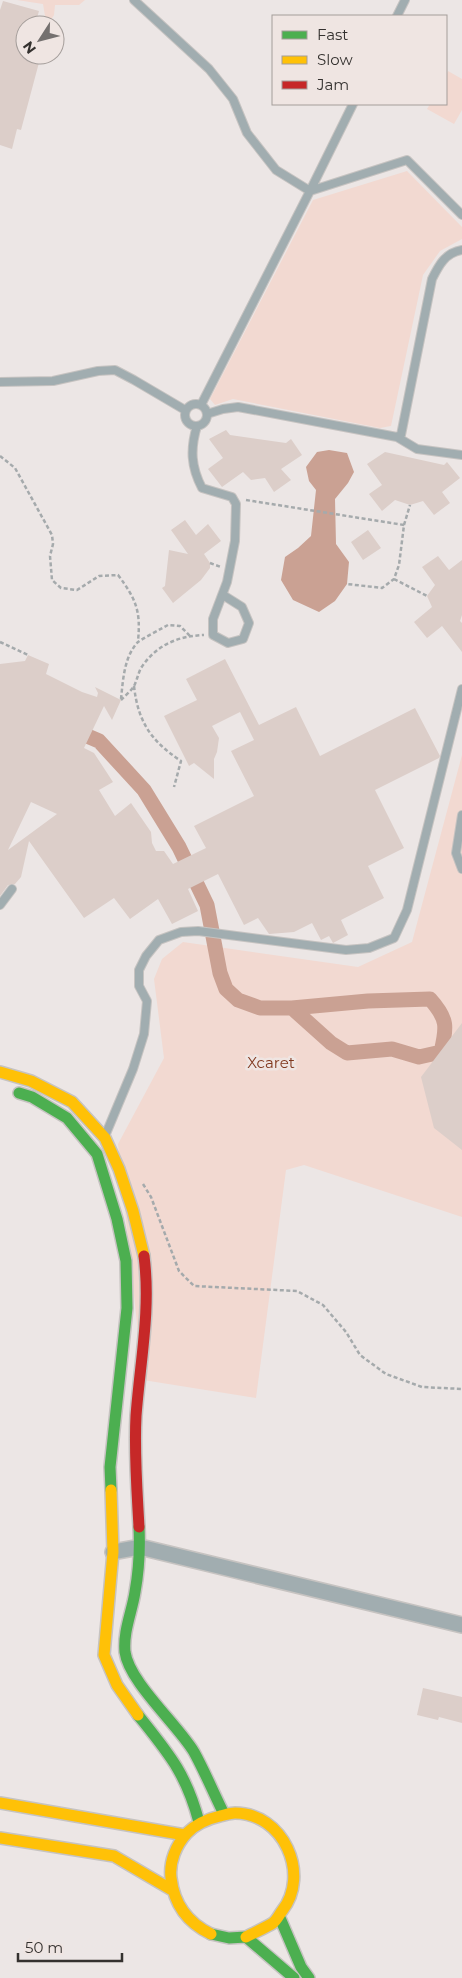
<svg xmlns="http://www.w3.org/2000/svg" width="462" height="1978" font-family="Montserrat,sans-serif">
	<style>
		.green { fill: #f2d9d1 }
		.water { fill: #caa193 }
		.lines { fill: none; stroke-linecap: round; stroke-linejoin: round }
		.canal { stroke: #caa193; stroke-width: 15 }
		.building { fill: #dccec9; fill-rule: evenodd }
		.lane-casing { stroke: #c6c3c1; stroke-width: 10 }
		.street-casing { stroke: #c6c3c1; stroke-width: 18 }
		.fast-casing { stroke: #c6c3c1; stroke-width: 14 }
		.slow-casing { stroke: #c6c3c1; stroke-width: 14 }
		.jam-casing { stroke: #c6c3c1; stroke-width: 14 }
		.path { stroke: #a5aaac; stroke-width: 2.5; stroke-dasharray: 4 2.5; stroke-linecap: butt }
		.lane { stroke: #a1adb0; stroke-width: 8 }
		.street { stroke: #a1adb0; stroke-width: 15 }
		.fast { stroke: #4caf50; stroke-width: 11 }
		.slow { stroke: #ffc107; stroke-width: 11 }
		.jam { stroke: #c62828; stroke-width: 11 }
		.labels { text-anchor: middle; stroke-width: 5; stroke-linejoin: round; paint-order: stroke }
		.park-label { font-size: 15px; fill: #80381e; stroke: #efe5e2 }
	</style>
	<rect width="100%" height="100%" fill="#ece6e5"/>
	<path class="green" d="M17,0H85L79,5H55L54,15L51,20L45,16L43,4Z
		M448,71L462,79V110L454,124L427,109L430,104H446V76Z
		M407,171L462,227V239L440,251L423,275L391,426L380,428L233,399L215,405L210,399L313,200Z
		M462,755V1217L304,1165L286,1170L256,1398L143,1380L118,1144L164,1058L154,979L162,959L183,942L358,967L412,942Z"/>
	<path class="water" d="M329,450L347,453L354,472L348,483L335,499L336,544L349,562L347,584L335,601L319,612L293,600L281,580L285,557L298,548L311,536L316,490L309,481L306,467L317,452Z"/>
	<g class="lines">
		<path class="canal" d="M71,729L99,741L144,790L179,847L207,905L220,973L226,989L238,1000L260,1008H292L368,1001L430,999C448,1019 447,1027 441,1052L419,1057L392,1049L347,1053L331,1043L292,1008"/>
	</g>
	<path class="building" d="M3,1L39,11L35,25H25V55H41L21,130L17,129L12,149L0,145V10Z
		M226,430L230,435L286,443L291,439L302,455L281,469L291,480L274,492L265,478L251,480L243,472L222,487L208,469L223,458L209,439Z
		M385,452L444,465L447,462L460,478L442,492L450,503L434,515L423,501L410,505L395,500L382,511L369,494L382,485L367,464Z
		M185,520L196,535L208,524L221,541L204,554L210,563V568L201,580L173,603L162,588L165,586L169,550L188,554L171,530Z
		M368,530L381,548L363,560L351,542Z
		M438,556L449,570L462,560V615L460,621L462,623V652L442,626L427,638L414,622L432,607L427,596L435,585L422,567Z
		M28,655L49,664L46,674L82,692L97,697L98,693L95,687L121,700L112,720L104,706L84,748L94,753L113,782L99,790L115,816L131,803L151,832L152,843L156,851H164L173,864L206,848L194,826L254,796L231,751L254,740L240,712L212,726L219,738L217,752L214,759V779L194,763L189,766L164,716L197,700L186,679L225,659L259,725L296,707L320,756L415,708L440,756L439,758L375,790L404,848L368,866L384,898L341,920L348,935L333,943L329,936L321,940L312,923L294,932L269,934L258,918L244,925L218,874L188,889L198,911L172,924L158,899L130,919L114,898L84,918L29,841L21,877L15,884L8,885L0,896V664L25,661ZM31,802L57,814L8,850Z
		M462,1023V1150L434,1128L421,1077Z
		M423,1688L462,1697V1723L439,1717L438,1720L417,1715Z"/>
	<g class="lines">
		<g class="lane-casing">
			<path id="lane" d="M134,0L209,69L233,99L247,133L276,170L310,191L353,104
				M397,16L405,0
				M0,382L53,381L98,371L115,370L134,380L185,410
				M185 415a11 11 0 1 1 22 0a11 11 0 1 1-22 0Z
				M201,405L310,191L407,160L462,215
				M207,414L223,409L238,407L397,437L401,435L432,279C439,265 445,253 462,250
				M197,426C190,449 191,467 202,488L232,497L236,504L235,541L227,582L213,619V635L228,643L243,639L249,623L242,607L223,595
				M397,437L417,449L462,455
				M462,815L456,853L462,869
				M0,905L12,889
				M105,1136L133,1069L144,1034L147,1001L139,986V970L146,956L159,940L181,932L198,931L346,950L369,948L394,938L407,910L462,689"/>
		</g>
		<g class="street-casing">
			<path id="street" d="M113,1552L140,1547L462,1625"/>
		</g>
		<g class="fast-casing">
			<path id="fast" d="M19,1093L32,1097L67,1118L97,1154L117,1219L126,1261L127,1308L110,1467L111,1490
				M139,1527C140,1548 139,1570 135,1592C132,1612 123,1631 125,1652C129,1682 178,1725 194,1752C205,1772 214,1794 224,1814
				M138,1715C169,1754 186,1773 199,1822
				M280,1918L301,1967L309,1978
				M211,1934L229,1938L246,1937L294,1978"/>
		</g>
		<g class="slow-casing">
			<path id="slow" d="M0,1072L31,1081L72,1102L105,1138L119,1169L133,1211L144,1256
				M111,1490L113,1552L104,1655L117,1685L138,1715
				M0,1803L185,1835
				M0,1838L114,1856L172,1890
				M211,1934C188,1923 174,1904 171,1878C169,1862 176,1845 187,1833C197,1823 207,1819 220,1816C225,1815 230,1813 235,1813C283,1813 311,1874 282,1911C279,1915 277,1920 273,1923C265,1928 255,1932 246,1937"/>
		</g>
		<g class="jam-casing">
			<path id="jam" d="M139,1527C137,1490 134,1453 136,1416C140,1362 151,1310 144,1256"/>
		</g>
		<path class="path" d="M0,456L15,468L52,535L53,544L50,556L52,580L61,588L77,590L99,576L118,575C136,599 141,611 138,641
			M246,500L404,525L399,565L394,579L382,588L347,584
			M404,525L410,505
			M210,563L221,567
			M394,579L427,596
			M0,642L28,655
			M134,686C138,722 151,741 181,761L174,787
			M121,699C123,680 124,658 137,643C139,640 163,628 168,625L180,626L190,636
			M121,700C125,696 131,691 134,686C137,680 138,674 141,668C156,645 178,636 204,635
			M143,1184L151,1197L179,1271L194,1286L297,1291L323,1305L346,1332L360,1355L386,1374L422,1387L462,1389"/>
		<use href="#lane" class="lane"/>
		<use href="#street" class="street"/>
		<use href="#fast" class="fast"/>
		<use href="#slow" class="slow"/>
		<use href="#jam" class="jam"/>
	</g>
	<g class="labels">
		<g class="park-label">
			<text x="271" y="1068">Xcaret</text>
		</g>
	</g>
	<rect x="272" y="15" width="175" height="90" fill="#efe5e2" stroke="#a49d9a"/>
	<rect x="282" y="31" width="25" height="8" fill="#4caf50" stroke="#a49d9a"/>
	<text x="317" y="40" font-size="15" fill="#34312f">Fast</text>
	<rect x="282" y="56" width="25" height="8" fill="#ffc107" stroke="#a49d9a"/>
	<text x="317" y="65" font-size="15" fill="#34312f">Slow</text>
	<rect x="282" y="81" width="25" height="8" fill="#c62828" stroke="#a49d9a"/>
	<text x="317" y="90" font-size="15" fill="#34312f">Jam</text>
	<g transform="translate(40 40) rotate(234)"><circle r="24" fill="#efe5e2" stroke="#a49d9a"/>
	<path d="M0-4L9 19L0 12L-9 19Z" fill="#74706f"/>
	<text y="-8" font-size="14" font-weight="bold" text-anchor="middle" fill="#34312f">N</text>
	</g>
	<path d="M18 1953v8h104v-8" fill="none" stroke="#34312f" stroke-width="2.5"/>
	<text x="25" y="1953" font-size="15" fill="#34312f" stroke="#efe5e2" stroke-width="4" paint-order="stroke">50 m</text>
</svg>
